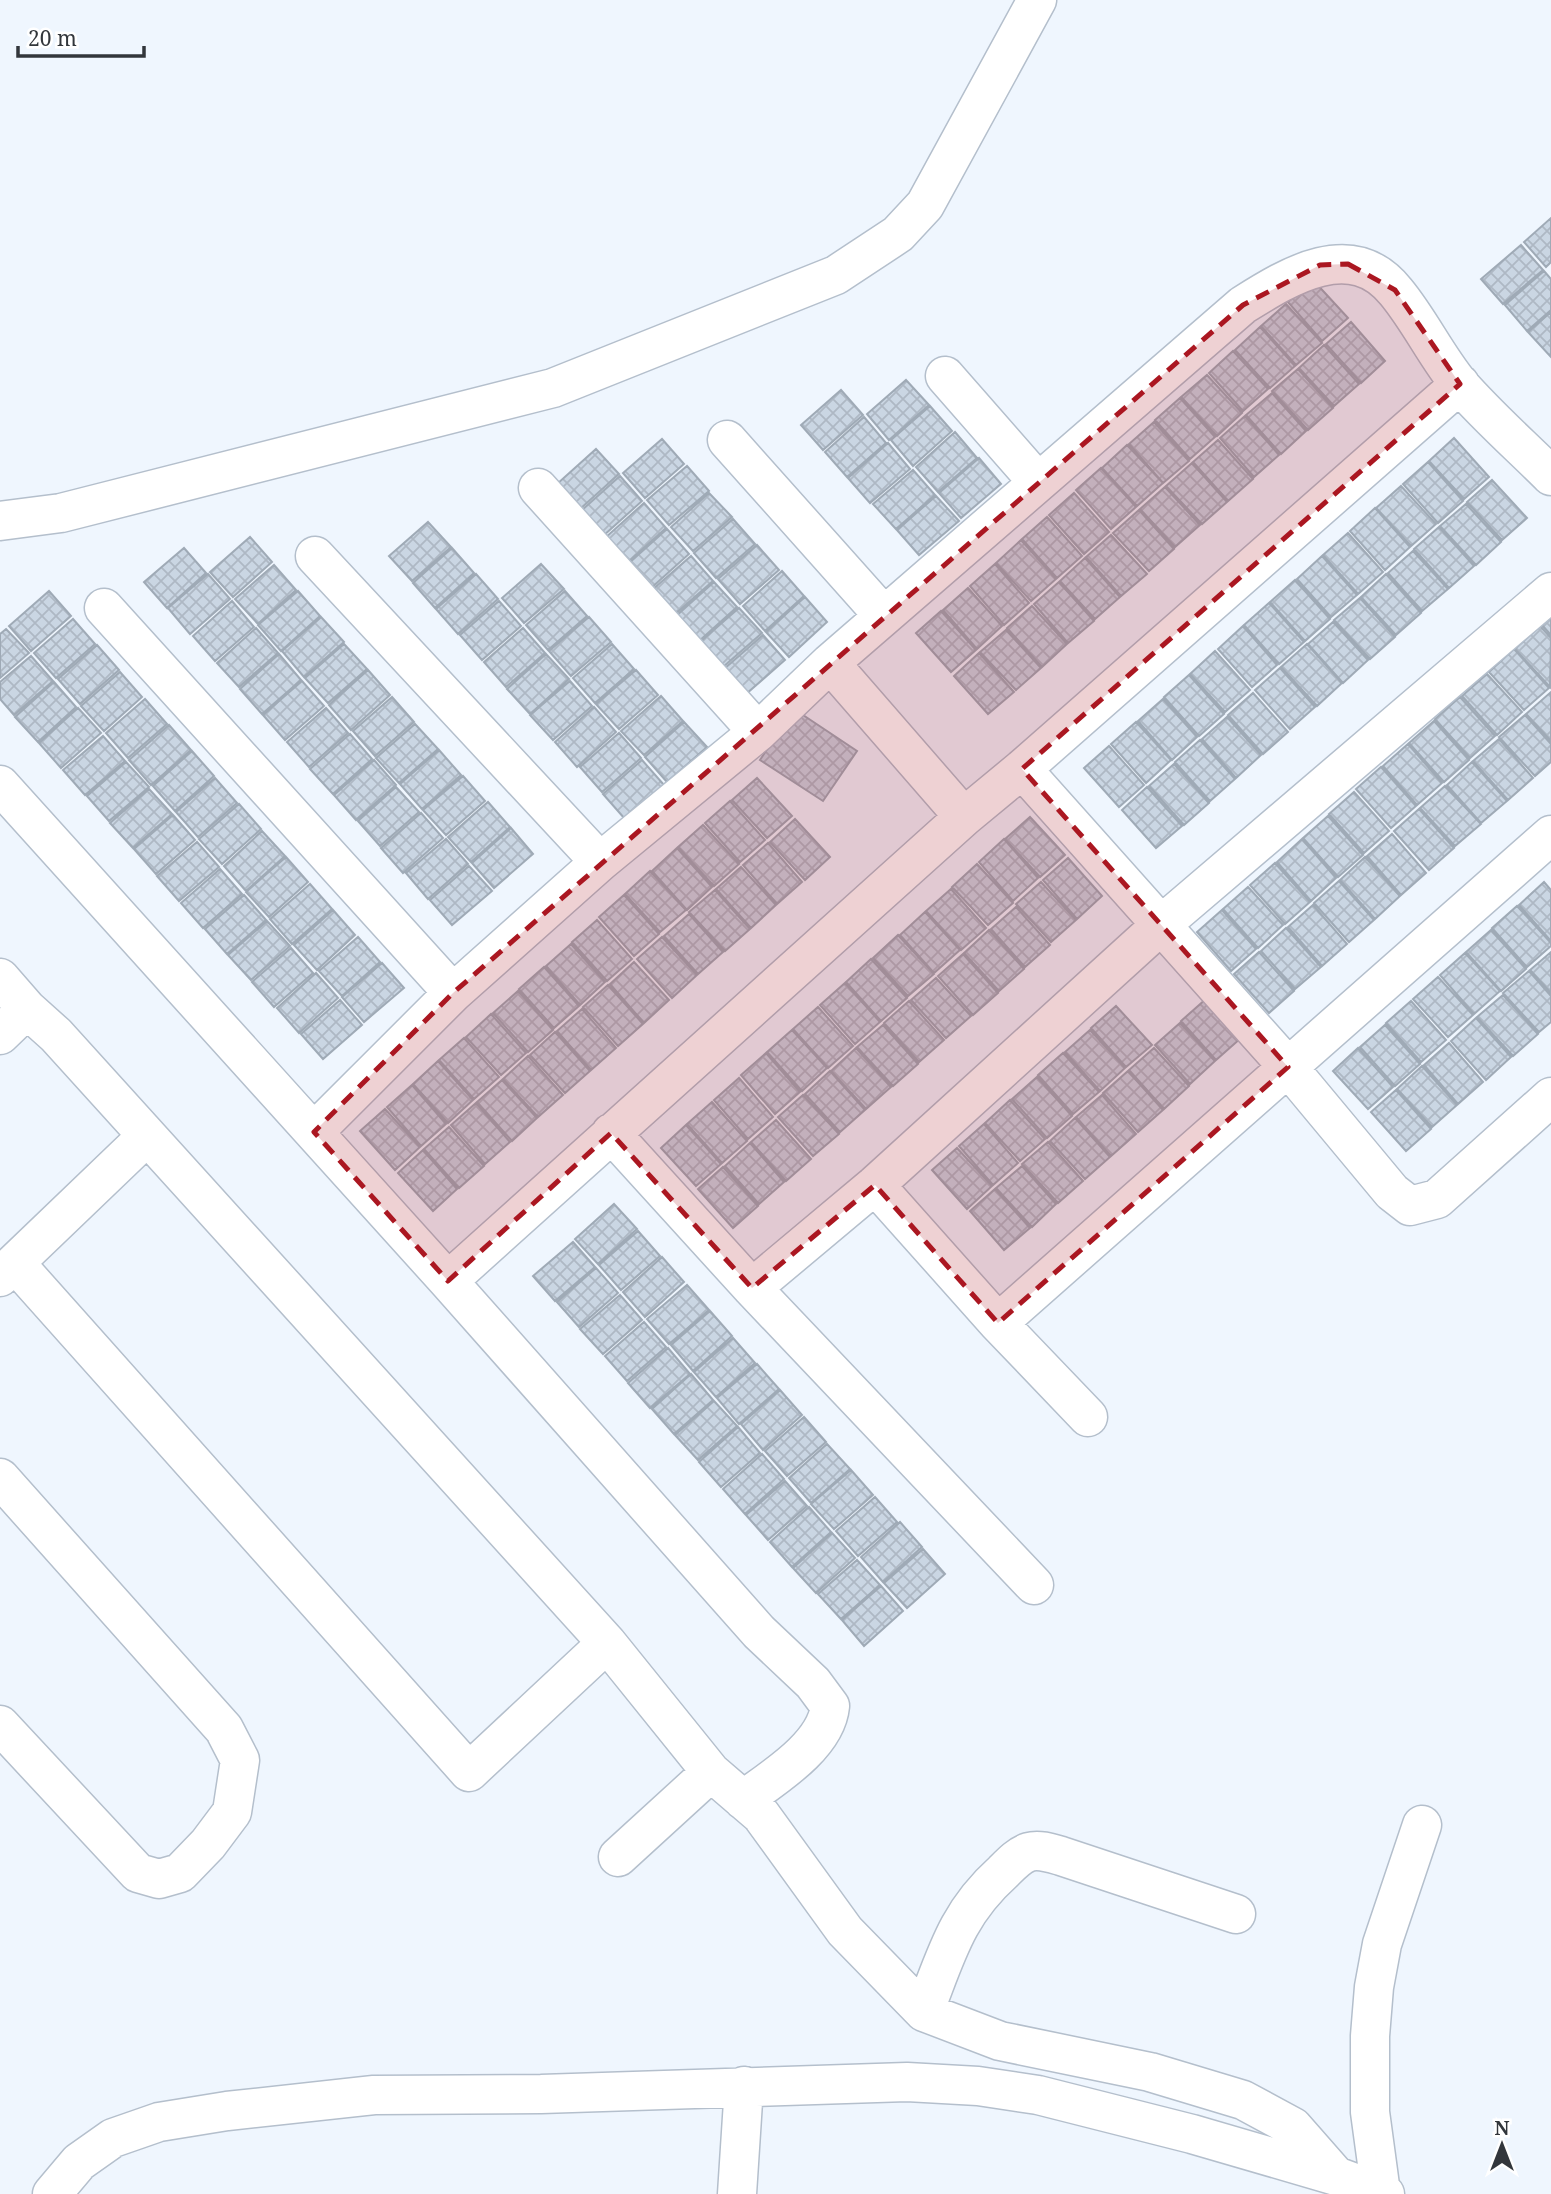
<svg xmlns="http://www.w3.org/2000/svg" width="1551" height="2194" font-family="'Noto Serif',serif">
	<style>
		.building { fill: url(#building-cross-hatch); stroke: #9faab6; stroke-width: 2 }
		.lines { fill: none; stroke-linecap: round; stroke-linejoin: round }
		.minor-casing { stroke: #b4bfcc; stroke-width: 41 }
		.minor { stroke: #fff; stroke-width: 38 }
		.marked { fill: #ab1721; fill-opacity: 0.2; stroke: #ab1721; stroke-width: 5; stroke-dasharray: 14 9; stroke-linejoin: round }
	</style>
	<defs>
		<pattern id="building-cross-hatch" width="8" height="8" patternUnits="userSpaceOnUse" patternTransform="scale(1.75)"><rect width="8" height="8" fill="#cad6e3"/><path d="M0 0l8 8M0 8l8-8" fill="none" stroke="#aeb8c4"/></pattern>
	</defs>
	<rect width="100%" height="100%" fill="#eff6fe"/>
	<path class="building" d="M1551,218V262L1546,267L1524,242Z
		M1521,245L1543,270L1503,304L1481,279Z
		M1544,271L1551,279V310L1527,331L1505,305Z
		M1313,280L1348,318L1322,341L1288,302Z
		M1286,304L1322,343L1296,365L1261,326Z
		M1551,312V357L1528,332Z
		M1351,322L1385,361L1361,383L1326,344Z
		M1260,327L1295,366L1270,388L1235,350Z
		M1324,345L1359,384L1334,406L1299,368Z
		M1233,351L1268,389L1243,411L1209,373Z
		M1298,369L1333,408L1308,430L1272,391Z
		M1207,375L1242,413L1217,436L1181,397Z
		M906,380L929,405L889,440L867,414Z
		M841,390L863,415L823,450L801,425Z
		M1272,393L1306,431L1281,454L1246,415Z
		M1180,398L1215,437L1190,459L1155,420Z
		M930,406L952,431L913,466L891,440Z
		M1245,416L1279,455L1254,477L1220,438Z
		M864,417L886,443L847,477L825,452Z
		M1154,422L1189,461L1163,483L1129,444Z
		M955,432L977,458L938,492L916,467Z
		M1454,438L1489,477L1464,499L1429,461Z
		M662,439L684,464L645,498L623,473Z
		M1218,440L1253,479L1228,501L1193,462Z
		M888,443L910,469L870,503L848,478Z
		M1127,445L1163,483L1137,506L1102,468Z
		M596,449L619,474L580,509L557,484Z
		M979,458L1001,484L961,518L939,493Z
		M1428,462L1463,501L1438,523L1403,484Z
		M1192,463L1227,502L1202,524L1166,486Z
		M687,466L709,491L669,525L647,500Z
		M1101,468L1136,507L1111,529L1076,490Z
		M913,470L935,495L896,529L873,504Z
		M620,476L642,501L603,536L581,511Z
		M1492,480L1527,518L1502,540L1467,502Z
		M1401,486L1436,524L1411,546L1376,508Z
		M1165,487L1200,525L1175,547L1140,509Z
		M709,493L732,517L693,551L671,527Z
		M1074,493L1109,532L1084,554L1049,515Z
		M936,496L959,521L919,555L897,530Z
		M644,503L666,528L627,563L605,538Z
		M1466,504L1501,542L1476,565L1440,526Z
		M1375,508L1410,547L1385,570L1350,531Z
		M1139,510L1174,549L1149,571L1113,533Z
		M1047,517L1082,556L1057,578L1022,539Z
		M733,519L755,544L716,578L694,553Z
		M428,522L451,547L412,581L389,556Z
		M1439,527L1474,566L1449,588L1414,549Z
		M667,529L689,554L650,589L628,564Z
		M1348,533L1383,572L1358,594L1323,555Z
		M1111,535L1147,574L1121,596L1086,557Z
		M250,537L272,562L233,597L210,572Z
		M1021,540L1056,579L1031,601L996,563Z
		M757,545L779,570L740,604L718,579Z
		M184,548L206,573L167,608L144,582Z
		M452,548L474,573L435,608L413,583Z
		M1413,551L1448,589L1422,611L1388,573Z
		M691,556L713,581L674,615L652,590Z
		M1322,556L1357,595L1331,617L1297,579Z
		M1085,558L1120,597L1095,619L1060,581Z
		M541,564L564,589L524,623L502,598Z
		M995,564L1029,603L1004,625L970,586Z
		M274,565L296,590L258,624L235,599Z
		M782,571L804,596L765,631L743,606Z
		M208,574L230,599L190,634L168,608Z
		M476,574L498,599L458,634L436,609Z
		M1386,574L1421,613L1396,635L1361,597Z
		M1295,580L1330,619L1305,641L1270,602Z
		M714,582L737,607L698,642L675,617Z
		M1059,582L1094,621L1068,643L1034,604Z
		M968,588L1002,626L977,649L943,610Z
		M49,591L71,616L31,651L9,626Z
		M298,591L320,616L281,651L258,625Z
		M565,591L587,616L548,650L526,625Z
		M805,597L827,622L789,657L766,632Z
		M1360,598L1395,637L1370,659L1334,620Z
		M232,601L254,627L215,661L193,636Z
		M499,601L521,626L482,660L460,635Z
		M1269,603L1304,642L1279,664L1244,625Z
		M1032,606L1067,644L1042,667L1007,628Z
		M739,608L762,633L723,667L700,642Z
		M941,611L976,650L951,672L916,633Z
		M321,617L344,642L304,677L282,651Z
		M589,617L611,642L571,676L549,651Z
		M1551,617V635L1542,625Z
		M73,619L95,644L56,678L34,653Z
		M1333,622L1368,660L1343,683L1308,644Z
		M1243,626L1277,665L1252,687L1218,649Z
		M1540,626L1551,638L1550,687L1515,649Z
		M256,628L278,653L239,687L217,663Z
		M523,628L545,653L506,687L484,662Z
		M6,629L29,653L0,678V634Z
		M1006,630L1041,668L1016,690L980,652Z
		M763,635L785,660L746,694L724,669Z
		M344,644L367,669L328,703L305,678Z
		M612,644L634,669L595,703L573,678Z
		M1307,644L1342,683L1317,706L1281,667Z
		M97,645L119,670L80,704L58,679Z
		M1514,649L1549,688L1524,710L1489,672Z
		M1215,651L1250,690L1225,712L1190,674Z
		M979,653L1014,692L988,714L954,676Z
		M279,654L301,680L262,714L240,689Z
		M546,654L569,679L530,714L507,689Z
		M31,656L53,681L14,715L0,699V682Z
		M1280,668L1315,707L1290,729L1255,690Z
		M368,670L390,695L351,730L329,705Z
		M636,670L658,695L619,729L596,704Z
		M120,672L142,697L104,731L81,706Z
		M1487,674L1522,712L1497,735L1462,696Z
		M1189,675L1224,714L1199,736L1164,697Z
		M302,681L324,706L285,740L263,715Z
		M570,681L592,706L553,740L530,715Z
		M54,682L76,707L38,742L15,717Z
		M1551,692V741L1526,714Z
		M1253,693L1288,732L1263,754L1228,715Z
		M661,696L683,721L644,755L621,731Z
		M392,697L414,722L375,756L353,731Z
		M1460,697L1495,736L1470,758L1435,719Z
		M145,699L167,724L128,758L106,733Z
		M1163,699L1197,737L1172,760L1138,721Z
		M594,707L616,732L577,767L555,742Z
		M78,708L101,733L61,768L39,743Z
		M326,708L348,733L309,767L287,742Z
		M794,709L857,751L823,801L760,760Z
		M1525,715L1551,744V762L1535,776L1499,737Z
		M1227,717L1261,755L1236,778L1202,739Z
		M1434,721L1469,760L1444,782L1409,743Z
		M684,722L707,747L667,782L645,757Z
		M1136,722L1171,760L1146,783L1111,744Z
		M415,724L438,749L399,783L376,758Z
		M169,725L191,750L151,785L129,760Z
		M619,733L641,758L602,792L580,767Z
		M350,734L372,759L333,794L310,769Z
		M103,736L125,761L85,795L63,770Z
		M1499,739L1533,778L1508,800L1473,761Z
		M1200,740L1235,779L1210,801L1175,762Z
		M1408,744L1442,783L1417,805L1383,766Z
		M1109,746L1144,785L1119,807L1084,768Z
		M439,750L461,775L422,809L400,784Z
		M192,751L214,776L175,811L153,786Z
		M374,760L396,785L356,820L334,795Z
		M642,760L664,785L625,819L603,794Z
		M126,762L149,787L109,821L87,796Z
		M1472,762L1507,801L1481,823L1447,785Z
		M1174,764L1209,803L1184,825L1149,786Z
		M1381,767L1416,806L1391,828L1356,789Z
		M463,776L485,801L446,835L423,810Z
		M215,778L237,803L198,837L176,812Z
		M757,778L792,816L767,838L732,800Z
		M1445,786L1481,824L1455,846L1420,808Z
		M396,787L419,812L380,846L358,821Z
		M1147,787L1182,826L1156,848L1122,810Z
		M149,789L172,814L133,848L110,823Z
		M1354,792L1389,831L1364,853L1329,814Z
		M730,801L765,840L740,862L705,823Z
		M488,802L510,827L471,862L448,837Z
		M239,804L261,829L222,864L199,839Z
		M1419,809L1454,848L1429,870L1394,831Z
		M421,813L443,838L403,873L381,848Z
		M173,815L195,840L156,874L134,849Z
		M1328,816L1363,855L1338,877L1303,838Z
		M1030,817L1065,855L1040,877L1005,839Z
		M795,819L830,857L805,880L770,842Z
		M703,825L739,864L714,886L678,847Z
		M511,828L533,854L494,888L472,863Z
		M262,831L285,856L246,891L224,866Z
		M1392,834L1426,873L1401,895L1367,856Z
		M446,839L468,864L428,899L406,873Z
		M1004,839L1038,878L1013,901L979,862Z
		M1302,839L1336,878L1311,901L1277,862Z
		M197,842L219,867L179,901L157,876Z
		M768,843L802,882L777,904L743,865Z
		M677,848L712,887L687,910L652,871Z
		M286,857L308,882L269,917L246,892Z
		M1365,857L1400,896L1375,919L1340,880Z
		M1068,858L1102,896L1077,919L1043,880Z
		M1275,863L1310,902L1285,924L1250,885Z
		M977,864L1013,903L988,925L952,887Z
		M469,866L492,891L452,925L430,900Z
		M741,867L776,905L751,928L716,889Z
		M220,869L242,894L203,928L181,903Z
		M650,871L686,910L660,932L625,894Z
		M1339,881L1374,920L1349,942L1314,903Z
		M1041,882L1076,920L1051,942L1016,904Z
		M1544,882L1551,890V941L1519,905Z
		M310,884L332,909L292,944L270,919Z
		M1248,887L1283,925L1258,948L1223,909Z
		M951,889L986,928L961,950L926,911Z
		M715,890L750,929L725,951L689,912Z
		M244,895L266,920L227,954L205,929Z
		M624,895L659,934L634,956L599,917Z
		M1313,905L1347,944L1322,966L1288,927Z
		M1517,906L1551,943V946L1527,967L1492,928Z
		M1016,907L1050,945L1025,967L991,929Z
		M333,910L355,935L317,970L294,945Z
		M1222,910L1256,949L1231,971L1197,932Z
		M925,912L960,950L934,973L900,935Z
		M689,914L723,952L698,974L664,936Z
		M597,920L632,959L607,981L572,942Z
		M267,921L290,946L251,980L228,955Z
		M1286,928L1321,967L1295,989L1261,951Z
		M989,930L1024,969L999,991L964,953Z
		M1491,930L1526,969L1501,991L1466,952Z
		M898,935L934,974L908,996L873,958Z
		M358,937L380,962L342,996L319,971Z
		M662,937L697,975L672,998L637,959Z
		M571,944L605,982L580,1005L546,966Z
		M291,948L313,973L274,1007L252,982Z
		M1259,952L1294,991L1269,1013L1234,974Z
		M1551,952V993L1530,970Z
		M1465,953L1500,991L1474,1014L1440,975Z
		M963,954L998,993L973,1015L938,976Z
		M871,959L907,998L881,1021L846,982Z
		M634,962L669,1000L644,1023L610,984Z
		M382,963L404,988L364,1022L342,997Z
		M544,967L579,1006L554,1028L519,989Z
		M1529,971L1551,996V1022L1539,1032L1503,993Z
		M316,973L338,998L299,1033L277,1008Z
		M1438,977L1473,1015L1448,1037L1413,999Z
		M936,978L971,1016L946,1038L911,1000Z
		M845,983L880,1022L855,1044L820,1005Z
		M608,985L643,1024L618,1046L583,1007Z
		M518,991L553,1030L528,1052L493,1013Z
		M1503,995L1538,1034L1513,1056L1477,1017Z
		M1206,999L1241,1038L1216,1060L1181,1021Z
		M340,1000L362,1025L323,1059L301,1034Z
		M909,1001L944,1040L919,1062L884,1023Z
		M1411,1001L1446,1040L1421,1062L1386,1023Z
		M1116,1006L1152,1045L1126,1067L1091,1028Z
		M818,1007L853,1046L828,1068L793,1029Z
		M582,1009L616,1048L591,1070L557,1031Z
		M491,1014L526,1053L501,1075L466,1037Z
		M1476,1018L1511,1057L1486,1080L1451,1041Z
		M1180,1023L1215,1061L1190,1084L1155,1045Z
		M883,1025L918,1064L893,1086L857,1047Z
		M1385,1025L1420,1064L1395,1086L1360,1047Z
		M792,1030L827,1068L802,1091L767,1052Z
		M1090,1030L1125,1068L1100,1091L1065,1052Z
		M555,1032L590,1071L565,1093L530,1055Z
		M464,1038L499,1077L474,1099L439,1060Z
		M1449,1043L1483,1082L1458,1104L1424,1065Z
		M856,1048L891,1087L866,1109L831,1071Z
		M1154,1048L1189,1086L1164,1109L1129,1070Z
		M1358,1048L1393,1087L1368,1109L1333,1071Z
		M766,1053L800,1092L775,1114L741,1075Z
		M1063,1053L1099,1092L1073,1114L1038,1075Z
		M528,1056L563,1095L538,1117L503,1079Z
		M438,1061L473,1100L448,1123L413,1084Z
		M1422,1066L1457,1105L1432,1127L1397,1089Z
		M830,1071L865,1110L840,1132L805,1094Z
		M1128,1071L1163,1110L1138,1132L1103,1093Z
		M1037,1077L1072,1116L1047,1138L1012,1099Z
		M739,1078L773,1117L748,1139L714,1100Z
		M502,1080L537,1118L512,1141L477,1102Z
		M412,1085L446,1124L421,1146L387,1107Z
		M1396,1090L1431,1129L1406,1151L1371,1112Z
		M803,1095L839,1134L813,1156L778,1117Z
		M1102,1095L1136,1134L1111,1156L1076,1117Z
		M1010,1100L1045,1139L1020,1161L985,1123Z
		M712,1102L747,1141L722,1163L687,1124Z
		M476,1103L510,1142L485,1164L451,1125Z
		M385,1109L420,1147L395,1170L360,1131Z
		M1075,1118L1110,1157L1085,1179L1050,1141Z
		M776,1120L811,1159L786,1181L751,1142Z
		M984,1124L1018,1163L993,1185L959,1146Z
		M686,1125L721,1164L696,1186L661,1148Z
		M449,1127L484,1166L459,1188L424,1149Z
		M1048,1142L1083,1181L1058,1203L1022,1164Z
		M750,1143L784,1182L759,1204L725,1166Z
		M957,1148L992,1186L967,1209L932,1170Z
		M423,1150L457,1189L433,1211L398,1173Z
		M1022,1166L1056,1204L1032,1227L996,1188Z
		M723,1167L758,1206L733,1228L698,1189Z
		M995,1189L1030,1228L1004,1250L970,1211Z
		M614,1204L637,1229L598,1264L575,1239Z
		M638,1231L660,1256L621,1290L599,1265Z
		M573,1242L595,1267L555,1301L533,1276Z
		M662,1257L684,1282L645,1317L623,1292Z
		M596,1268L618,1293L579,1327L557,1302Z
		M687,1285L709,1310L669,1344L647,1319Z
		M620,1295L642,1320L603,1354L580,1329Z
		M710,1311L732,1336L693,1371L671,1345Z
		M644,1322L666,1347L627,1381L605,1356Z
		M733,1338L755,1363L716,1397L694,1372Z
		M668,1348L690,1374L650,1408L628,1383Z
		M757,1364L779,1389L739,1424L717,1398Z
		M691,1374L713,1400L674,1434L652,1409Z
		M780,1390L802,1415L763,1450L741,1424Z
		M714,1401L737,1426L698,1460L675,1435Z
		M804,1417L826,1442L787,1476L765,1451Z
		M738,1427L760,1453L721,1487L699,1462Z
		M827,1444L850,1469L811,1503L789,1478Z
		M762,1454L784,1479L745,1514L723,1489Z
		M851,1470L873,1495L834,1529L811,1504Z
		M785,1481L807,1506L768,1540L746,1515Z
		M875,1497L897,1522L858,1556L836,1531Z
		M809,1507L831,1532L792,1567L770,1542Z
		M900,1522L922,1547L883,1582L861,1557Z
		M832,1533L855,1558L816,1593L793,1568Z
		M923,1549L945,1574L907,1608L884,1583Z
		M857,1560L880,1585L841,1619L818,1594Z
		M881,1586L903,1611L864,1646L842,1620Z"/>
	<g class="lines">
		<g class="minor-casing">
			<path id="minor" d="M945,376L1037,481
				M727,440L884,616
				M538,488L758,732
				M0,521L61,513L553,388L836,275L898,234L925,205L1037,0
				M315,556L600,862
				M104,608L453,993
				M830,663L964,817
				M1022,769L1288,1067L1392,1192L1410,1206L1437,1199L1551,1097
				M0,785L448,1281L759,1632L813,1683L830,1706C826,1746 773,1778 743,1800
				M0,978L27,1009
				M0,1035L27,1009L56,1035L607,1643L711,1772L761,1815L845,1931L924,2012L1000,2041L1150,2072L1243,2100L1293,2127L1336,2176
				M314,1132L453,993L600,862L758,732L830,663L1243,305C1289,276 1352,237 1396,292C1420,321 1436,356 1460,385C1488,417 1521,446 1551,476
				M611,1133L752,1288L1034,1585
				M875,1185L998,1323L1088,1417
				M15,1263L469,1772L607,1643
				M0,1277L147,1136
				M448,1281L964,817L1022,769L1460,384
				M752,1288L875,1185L1161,925L1551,592
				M998,1323L1551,835
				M0,1478L224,1729L240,1760L232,1812L208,1844L180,1873L159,1879L138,1873L0,1725
				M618,1857L711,1772
				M924,2012C946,1956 956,1914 1003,1872C1010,1865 1019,1855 1029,1852C1039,1849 1051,1853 1061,1856L1236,1914
				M1381,2193L1370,2112V2036L1374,1987L1382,1944L1422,1825
				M52,2194L79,2162L113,2138L159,2122L227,2111L374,2095L541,2094L907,2082L978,2086L1038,2095L1192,2134L1336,2176L1385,2194
				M737,2194L744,2086"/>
		</g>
		<use href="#minor" class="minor"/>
	</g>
	<path class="marked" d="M1348,264L1395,290L1460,384L1022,769L1288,1067L998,1323L875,1185L752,1288L611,1133L448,1281L314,1132L453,993L1243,305L1320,265Z"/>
	<g transform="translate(1502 2145)" stroke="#ffffff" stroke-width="5" paint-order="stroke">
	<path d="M0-5L12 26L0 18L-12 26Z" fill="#32363b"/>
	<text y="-10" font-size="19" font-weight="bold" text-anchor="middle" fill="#32363b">N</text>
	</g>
	<path d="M18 46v10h126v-10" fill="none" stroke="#32363b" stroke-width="3.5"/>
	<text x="28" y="46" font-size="21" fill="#32363b" stroke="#ffffff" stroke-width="5" paint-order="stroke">20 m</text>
</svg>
